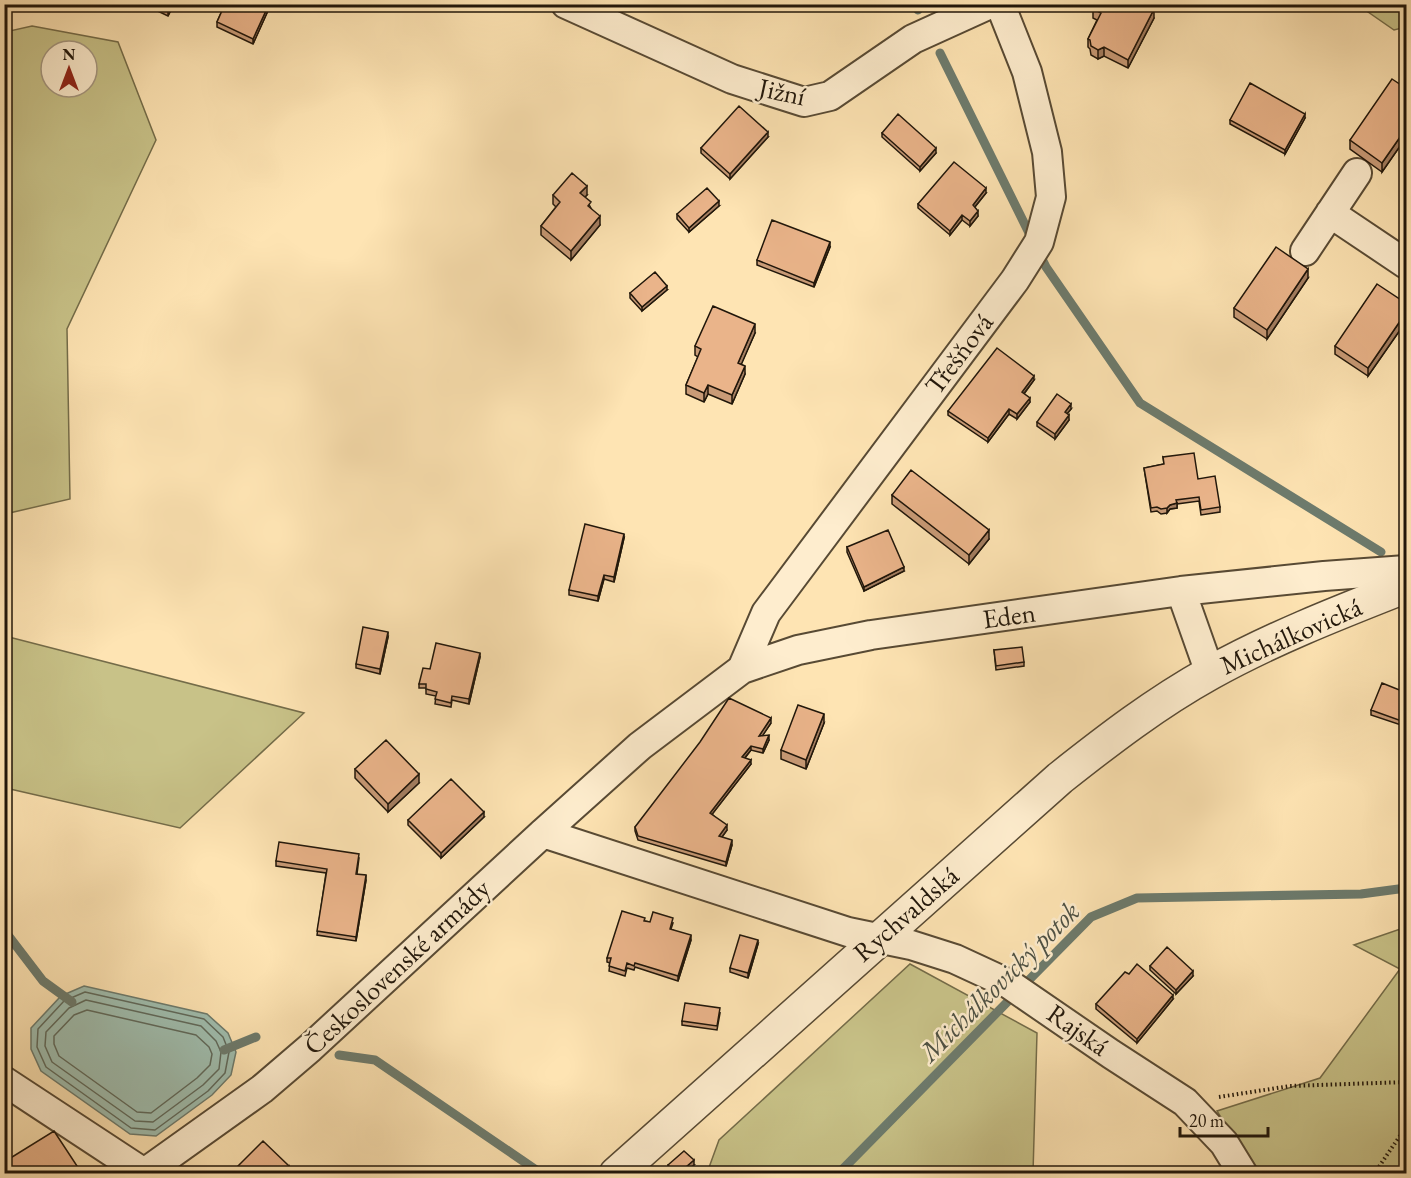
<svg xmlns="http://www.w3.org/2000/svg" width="1411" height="1178" font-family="'EB Garamond',serif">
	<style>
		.green { fill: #c8c288; stroke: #746c49; stroke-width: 1.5; fill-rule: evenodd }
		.water { fill: #a0beaf; stroke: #6d7b6d; stroke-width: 1.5 }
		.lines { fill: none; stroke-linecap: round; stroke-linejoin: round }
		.shore { stroke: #606a5c; stroke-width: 1.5 }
		.stream { stroke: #6d7b6d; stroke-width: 9 }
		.minor-casing { stroke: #584a34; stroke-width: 32 }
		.tertiary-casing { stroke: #584a34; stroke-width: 36 }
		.path { stroke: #20160a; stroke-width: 4; stroke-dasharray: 1.5 3; stroke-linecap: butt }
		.minor { stroke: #feedce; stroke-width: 28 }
		.tertiary { stroke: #feedce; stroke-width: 33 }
		.wall { fill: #c99b77; stroke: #20160a; stroke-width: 1.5 }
		.shaded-wall { fill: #a47e61; stroke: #20160a; stroke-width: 1.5 }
		.building { fill: #eab48a; stroke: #20160a; stroke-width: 1.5 }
		.labels { text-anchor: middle; stroke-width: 5; stroke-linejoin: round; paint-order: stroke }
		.street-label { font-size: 27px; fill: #20160a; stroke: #feedce }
		.water-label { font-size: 28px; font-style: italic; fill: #4d5144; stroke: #feedce }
	</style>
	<rect width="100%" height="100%" fill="#fee4b3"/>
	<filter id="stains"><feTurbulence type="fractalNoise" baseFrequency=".00333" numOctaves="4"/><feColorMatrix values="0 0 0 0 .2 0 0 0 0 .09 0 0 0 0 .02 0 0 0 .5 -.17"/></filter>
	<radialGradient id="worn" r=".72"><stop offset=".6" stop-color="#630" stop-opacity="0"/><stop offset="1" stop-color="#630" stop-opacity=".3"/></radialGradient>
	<path class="green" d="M1358,5H1406V27L1394,30Z
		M32,26L118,42L156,140L67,329L70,499L5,514V32ZM51,51H87V87H51Z
		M4,636H5L304,713L180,828L10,789L4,787Z
		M1406,927V1173H1255L1217,1111L1320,1078L1400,969L1354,945Z
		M910,964L1037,1033L1033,1173H707L719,1140Z"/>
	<path class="water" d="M84,986L207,1014L228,1033L236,1052L231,1075L212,1095L156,1136L130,1134L41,1071L31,1049V1028L61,996Z"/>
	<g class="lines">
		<path class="shore" d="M85,992L204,1019L223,1037L229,1052L225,1073L208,1091L155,1130L131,1128L46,1067L37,1047L38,1029L64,1001Z
			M86,1000L201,1026L216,1041L221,1052L219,1069L203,1085L153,1122L135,1121L52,1062L45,1046L46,1032L69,1008Z
			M87,1010L196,1035L209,1047L212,1054L210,1065L197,1078L151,1113L137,1112L59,1056L54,1044V1036L74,1015Z"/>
		<path class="stream" d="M915,4L918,10
			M940,53L1032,239
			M1038,251L1046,267L1140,403L1381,552
			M4,930L43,981L72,1002
			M224,1050L256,1037
			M339,1055L375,1060L542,1174
			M838,1174L1091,917L1137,898L1361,894L1406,888"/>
		<g class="minor-casing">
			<path id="minor" d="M566,4L732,79L804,102L830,96L913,39L990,4
				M1330,213L1406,264
				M1305,251L1357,173
				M1181,591L1210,673
				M742,669L766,613L1015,280L1039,242L1051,197L1047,152L1027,72L1000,4
				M543,833L848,932L911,945L955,959L1009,984L1111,1054L1185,1102L1224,1143L1243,1174
				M4,1081L144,1173
				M143,1174L262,1089L310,1048L543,833L640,746L742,669L798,650L871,635L1181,591L1324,576L1406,570"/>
		</g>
		<g class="tertiary-casing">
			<path id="tertiary" d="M616,1174L1060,778C1108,740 1156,703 1210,673C1273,638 1340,612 1406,586"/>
		</g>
		<path class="path" d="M1219,1097L1290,1086L1406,1082
			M1374,1174L1406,1127"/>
		<use href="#minor" class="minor"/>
		<use href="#tertiary" class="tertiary"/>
	</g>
	<path class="wall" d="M143,4H174L168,16Z
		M225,4H271L253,44L217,27V22Z
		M1093,9L1154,18L1128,68L1104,56L1098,59L1091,55L1090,49L1088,47V39L1097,20L1093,18Z
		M1407,89V136L1382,172L1350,149V140Z
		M1305,118L1285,154L1230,124V120Z
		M882,133L936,153L920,171L882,137Z
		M768,137L730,179L701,153V148Z
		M986,193L975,207L978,216L970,226L962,220L950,235L918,208V204Z
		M553,195H587L585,197L600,225L571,260L541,235V226L556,207L553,204Z
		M719,206L689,232L677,219V214Z
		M830,247L814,287L757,265V260Z
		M1308,278L1267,339L1234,317V308Z
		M667,290L642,311L630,298V293Z
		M1407,304V320L1368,376L1335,354V346Z
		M755,333L741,364L745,374L732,404L708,394L704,402L686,394V385L698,357L695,355V346Z
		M1034,380L1024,394L1030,402L1017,419L1009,414L988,442L948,415V411Z
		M1071,409L1067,414L1069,420L1055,439L1037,426V422Z
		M1163,457L1198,479L1220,507V512L1201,515L1199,501L1177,504V508L1170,509L1167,513L1161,514L1157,511L1151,512L1144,468L1164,464Z
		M892,495L989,539L969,564L892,504Z
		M624,538L614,582L604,579L598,601L569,595V590Z
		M847,547L904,571L864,591L847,552Z
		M388,637L380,674L356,668V664Z
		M994,650L1024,662V666L996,670Z
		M480,657L469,704L452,700L451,707L435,704L436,696L426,694V688H419V684L430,669Z
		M1407,693V727L1371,715V710Z
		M771,723L762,736L769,740L763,753L751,750L745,758L751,764L712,814L727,830L722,837L732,845L726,866L638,840L635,831V827Z
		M824,723L806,769L781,759V750Z
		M355,769L419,783L388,812L355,778Z
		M484,817L441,858L408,825V820Z
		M359,858L357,874L366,880L356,941L317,935L326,873L276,866V861Z
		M645,921L650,922L673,923L671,929L691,940L678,981L635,967L634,970L627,968L625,976L609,971L610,963L607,962V958Z
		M758,944L748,978L730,972V968Z
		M1150,966L1193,976L1176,994L1150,970Z
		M1173,999L1137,1043L1096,1009V1004Z
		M720,1013L717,1030L682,1025V1021Z
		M668,1165H694L684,1173H672L668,1170Z"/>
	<path class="shaded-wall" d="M170,4H174L168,16V7Z
		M269,4H271L253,44V39Z
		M1154,9V18L1128,68V60Z
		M1104,47V56L1098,59V50Z
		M1305,114V118L1285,154V150Z
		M1407,127V136L1382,172V163Z
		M768,132V137L730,179V174Z
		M936,148V153L920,171V167Z
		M587,186V195L580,202V193Z
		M986,188V193L973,209V205Z
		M719,201V206L689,232V228Z
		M978,211V216L970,226V221Z
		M962,215V220L950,235V231Z
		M600,216V225L571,260V251Z
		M830,242V247L814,287V283Z
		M1308,269V278L1267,339V330Z
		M667,286V290L642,311V307Z
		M1407,311V320L1368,376V368Z
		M755,324V333L738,372V363Z
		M745,366V374L732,404V395Z
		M1034,376V380L1022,396V392Z
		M708,385V394L704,402V393Z
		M1030,398V402L1017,419V414Z
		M1071,404V409L1065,416V412Z
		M1009,409V414L988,442V438Z
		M1069,415V420L1055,439V434Z
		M1177,503V508L1170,509L1167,513V508L1170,505Z
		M989,530V539L969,564V555Z
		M624,534V538L614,582V577Z
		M904,567V571L864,591V587Z
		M604,575V579L598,601V596Z
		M388,632V637L380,674V669Z
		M480,653V657L469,704V699Z
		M824,714V723L806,769V760Z
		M771,718V723L759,741V736Z
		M769,735V740L763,753V749Z
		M751,746V750L742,761V757Z
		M751,760V764L710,817V813Z
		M419,774V783L388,812V804Z
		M484,812V817L441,858V853Z
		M727,825V830L719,841V836Z
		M732,840V845L726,866V862Z
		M366,875V880L356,941V937Z
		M691,935V940L678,981V976Z
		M758,940V944L748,978V973Z
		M1193,971V976L1176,994V990Z
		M1173,995V999L1137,1043V1039Z
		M694,1160V1165L684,1173H679Z
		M289,1166V1171L286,1173H281Z"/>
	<path class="building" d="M225,4H269L253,39L217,22Z
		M1095,4H1145L1154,9L1128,60L1104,47L1098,50L1091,46L1090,40L1088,39L1101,13L1093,9Z
		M1392,79L1407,89V127L1382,163L1350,140Z
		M1250,83L1305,114L1285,150L1230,120Z
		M739,106L768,132L730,174L701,148Z
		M898,114L936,148L920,167L882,133Z
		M954,162L986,188L973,205L978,211L970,221L962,215L950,231L918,204Z
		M572,173L587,186L580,193L591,202L588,206L600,216L571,251L541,226L560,202L553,195Z
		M707,188L719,201L689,228L677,214Z
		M772,220L830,242L814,283L757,260Z
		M1276,247L1308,269L1267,330L1234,308Z
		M655,272L667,286L642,307L630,293Z
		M1377,284L1407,304V311L1368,368L1335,346Z
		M713,306L755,324L738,363L745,366L732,395L708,385L704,393L686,385L701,349L695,346Z
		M997,348L1034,376L1022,392L1030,398L1017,414L1009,409L988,438L948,411Z
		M1057,394L1071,404L1065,412L1069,415L1055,434L1037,422Z
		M1194,453L1198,479L1215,476L1220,507L1201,510L1199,497L1176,500L1177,503L1170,505L1167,508L1161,509L1157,507L1151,508L1144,468L1164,464L1163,457Z
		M911,470L989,530L969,555L892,495Z
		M585,524L624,534L614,577L604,575L598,596L569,590Z
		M888,530L904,567L864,587L847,547Z
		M363,627L388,632L380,669L356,664Z
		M436,643L480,653L469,699L452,696L451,703L435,699L437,692L426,689V684H419L423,668L430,669Z
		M1022,647L1024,662L996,666L994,650Z
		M1382,683L1407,693V723L1371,710Z
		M729,698L771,718L759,736L769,735L763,749L751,746L742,757L751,760L710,813L727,825L719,836L732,840L726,862L638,836L635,827L700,742Z
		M798,705L824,714L806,760L781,750Z
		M386,740L419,774L388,804L355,769Z
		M451,779L484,812L441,853L408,820Z
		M279,842L359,854L356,874L366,875L356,937L317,931L327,869L276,861Z
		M622,911L645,918L644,921L650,922L653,912L673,918L670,929L691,935L678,976L635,963L634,966L627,963L625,971L609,966L611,958H607Z
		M740,935L758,940L748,973L730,968Z
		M1167,947L1193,971L1176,990L1150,966Z
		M1137,964L1173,995L1137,1039L1096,1004L1125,972L1129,974Z
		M685,1003L720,1008L717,1026L682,1021Z
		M54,1131L79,1169L72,1173H4V1162Z
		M263,1141L289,1166L281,1173H231Z
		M684,1151L694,1160L679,1173H676L668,1165Z"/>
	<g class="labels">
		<g class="street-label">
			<text transform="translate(782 92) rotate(12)" y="9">Jižní</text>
			<text transform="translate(959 354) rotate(-53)" y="9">Třešňová</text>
			<text transform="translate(1009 616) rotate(-8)" y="9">Eden</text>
			<text transform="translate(1291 636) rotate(-24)" y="9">Michálkovická</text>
			<text transform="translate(906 914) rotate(-41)" y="9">Rychvaldská</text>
			<text transform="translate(397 967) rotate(-43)" y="9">Československé armády</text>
			<text transform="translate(1078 1030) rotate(35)" y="9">Rajská</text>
		</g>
		<g class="water-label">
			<text transform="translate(999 981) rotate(-45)" y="10">Michálkovický potok</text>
		</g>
	</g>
	<rect width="1411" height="1178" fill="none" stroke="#fee4b3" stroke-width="24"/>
	<rect x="6" y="6" width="1399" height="1166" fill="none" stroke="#20160a" stroke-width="3"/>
	<rect x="12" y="12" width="1387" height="1154" fill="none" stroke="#20160a" stroke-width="1.5"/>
	<g transform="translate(69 69)"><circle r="28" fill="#feedce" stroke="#a59780" stroke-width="1.5"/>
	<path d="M0-4.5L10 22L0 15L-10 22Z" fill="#8f2418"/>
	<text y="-9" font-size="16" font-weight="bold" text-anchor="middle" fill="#20160a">N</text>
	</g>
	<path d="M1180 1127v9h88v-9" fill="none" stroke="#20160a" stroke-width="3"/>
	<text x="1189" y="1127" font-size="18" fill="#20160a" stroke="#feedce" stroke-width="4.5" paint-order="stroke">20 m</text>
	<rect width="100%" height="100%" filter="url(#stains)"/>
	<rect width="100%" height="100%" fill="url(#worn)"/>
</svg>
